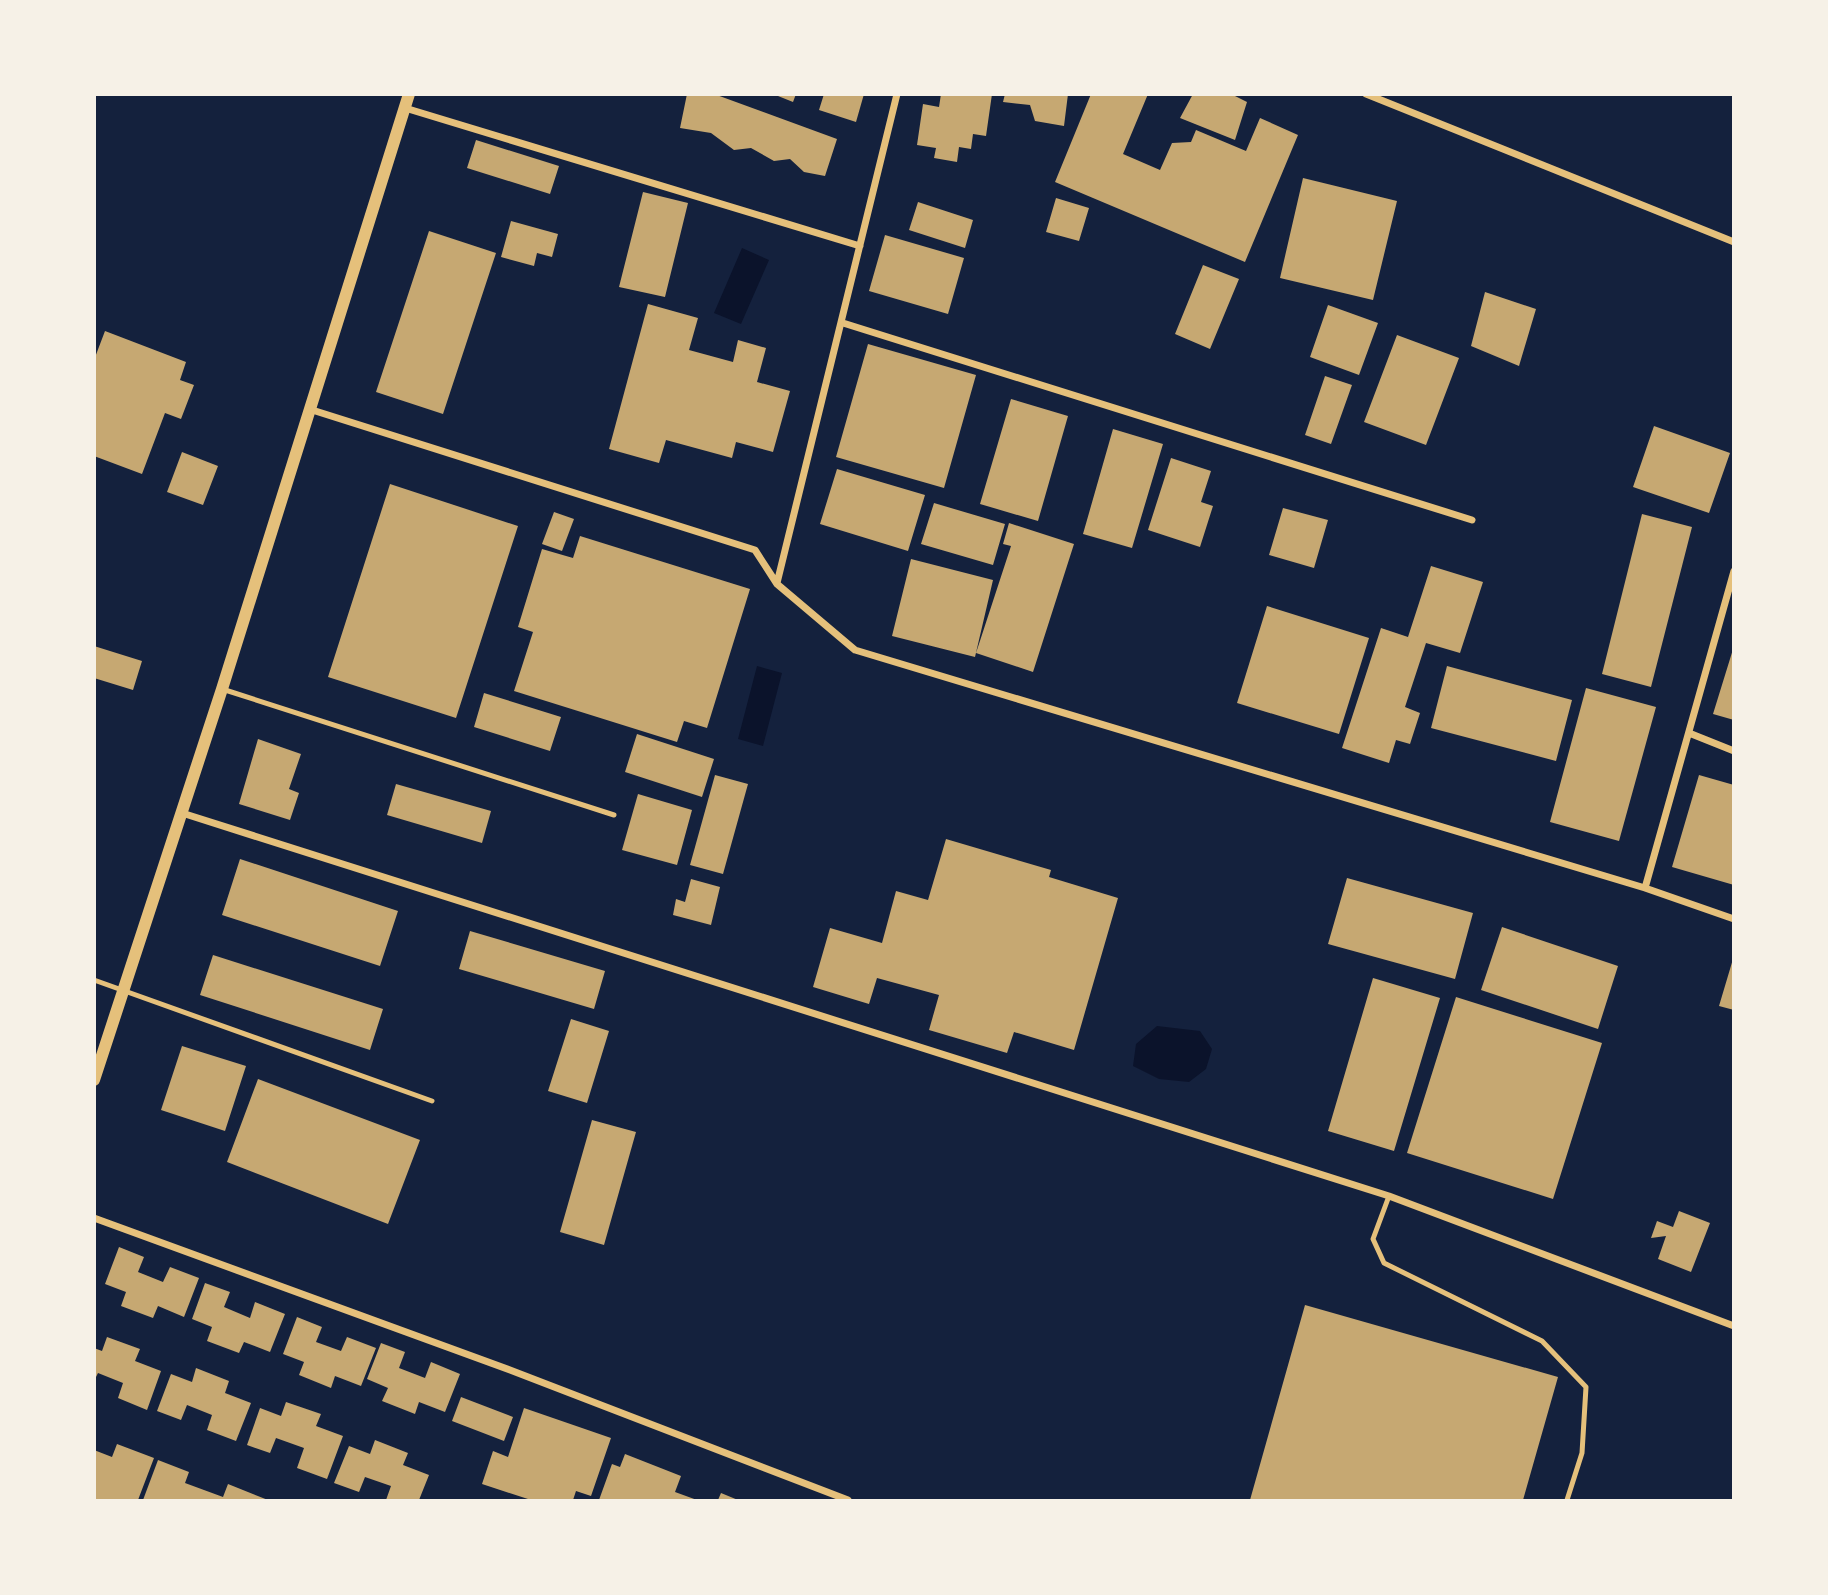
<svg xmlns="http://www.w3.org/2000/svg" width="1828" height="1595" font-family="Inter,sans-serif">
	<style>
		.water { fill: #0b132b }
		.building { fill: #c6a872 }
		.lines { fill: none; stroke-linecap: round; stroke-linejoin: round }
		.service { stroke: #e5c07b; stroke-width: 5 }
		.minor { stroke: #e5c07b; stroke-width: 7 }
		.tertiary { stroke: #e5c07b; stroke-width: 12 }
	</style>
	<rect width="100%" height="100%" fill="#14213d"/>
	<path class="water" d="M742,248L769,260L741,324L714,313Z
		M757,666L782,673L763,746L738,739Z
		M1157,1026L1200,1031L1212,1049L1206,1069L1189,1082L1159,1079L1133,1066L1136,1044Z"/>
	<path class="building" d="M687,94H714L837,139L825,176L804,172L790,159L774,161L751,148L734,150L711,133L680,128Z
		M773,94H796L793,102Z
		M824,94H864L856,122L819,110Z
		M941,94H992L986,136L973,134L971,149L959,147L957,162L934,158L936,148L917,145L923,104L939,107Z
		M1005,94H1068L1064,126L1035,121L1030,105L1003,102Z
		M1091,94H1148L1123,154L1160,170L1172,143L1191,142L1196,130L1246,151L1260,118L1298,135L1245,262L1055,182Z
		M1193,94H1231L1247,102L1235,140L1180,118Z
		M476,140L559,166L550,194L467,168Z
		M1303,178L1397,201L1373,300L1280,278Z
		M643,192L688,203L665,297L619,287Z
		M1056,198L1089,208L1079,241L1046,232Z
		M918,202L973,220L965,248L909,230Z
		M511,221L558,234L552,257L537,253L534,266L501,257Z
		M429,231L496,253L443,414L376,392Z
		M885,235L964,258L948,314L869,291Z
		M1203,265L1239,279L1210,349L1175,334Z
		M1485,292L1536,309L1519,366L1471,346Z
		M648,304L698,318L689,350L733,362L738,340L766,348L757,382L790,391L773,452L736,442L732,458L666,440L659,463L609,449Z
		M1328,305L1378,323L1359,375L1310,357Z
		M105,331L186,362L180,380L194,385L181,419L165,413L142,474L94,456V360Z
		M1397,335L1459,358L1426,445L1364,422Z
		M868,344L976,375L944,488L836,457Z
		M1325,376L1352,385L1331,444L1305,435Z
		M1011,399L1068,416L1038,521L980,504Z
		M1654,426L1730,453L1709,513L1633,487Z
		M1113,429L1163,444L1132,548L1083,534Z
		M182,452L218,466L203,505L167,492Z
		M1171,458L1211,471L1201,502L1213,506L1200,547L1148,530Z
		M837,469L925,495L908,551L820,524Z
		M390,484L518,526L456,718L328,677Z
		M934,503L1005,524L993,565L921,544Z
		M1283,508L1328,520L1314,568L1269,555Z
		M554,512L574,519L562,551L542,544Z
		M1642,514L1692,527L1651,687L1602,674Z
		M1009,523L1074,544L1033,672L976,653L1011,546L1003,544Z
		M580,536L750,589L707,728L684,721L677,742L514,691L533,632L518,627L542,549L573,558Z
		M911,559L993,580L975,657L892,636Z
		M1431,566L1483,582L1460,653L1426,643L1405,707L1420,713L1410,744L1396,740L1389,763L1342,748L1381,628L1408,637Z
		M1267,606L1369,638L1339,734L1237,703Z
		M94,646L142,661L133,690L94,678Z
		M1734,646V720L1713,714Z
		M1447,666L1572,700L1556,761L1431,728Z
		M1586,688L1656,707L1619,841L1550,822Z
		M484,693L561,717L550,751L474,727Z
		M637,734L714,759L702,797L625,772Z
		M258,739L301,754L289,789L299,793L290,820L239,804Z
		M715,775L748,784L723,874L690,865Z
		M1699,775L1734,785V885L1672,867Z
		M396,784L491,811L482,843L387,815Z
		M638,794L692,810L677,865L622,850Z
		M946,839L1051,870L1049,877L1118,898L1074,1050L1014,1032L1007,1053L929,1030L939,995L877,978L869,1004L813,987L830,928L882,943L896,891L928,900Z
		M240,859L398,911L380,966L222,915Z
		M1347,878L1473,913L1455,979L1328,944Z
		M691,879L720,887L711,925L673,915L676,899L685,902Z
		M1502,927L1618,966L1598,1029L1481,990Z
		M470,931L605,971L594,1009L459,969Z
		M213,955L383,1009L370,1050L200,995Z
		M1733,959H1734V1010L1719,1006Z
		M1373,978L1440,998L1394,1151L1328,1131Z
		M1456,997L1602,1043L1553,1199L1407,1153Z
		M571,1019L609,1031L587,1103L548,1091Z
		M182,1046L246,1066L225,1131L161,1110Z
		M258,1079L420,1140L388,1224L227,1162Z
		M592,1120L636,1132L604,1245L560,1232Z
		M1679,1211L1710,1223L1691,1272L1658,1259L1666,1236L1651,1238L1657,1221L1673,1227Z
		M119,1247L144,1257L138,1272L163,1282L170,1267L199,1278L184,1317L158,1306L153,1318L121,1306L126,1292L105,1284Z
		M205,1283L230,1292L224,1307L250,1318L255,1302L285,1314L270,1352L244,1342L239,1353L207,1341L212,1327L192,1319Z
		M1305,1305L1558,1377L1523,1500H1250Z
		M297,1317L322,1327L316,1342L341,1351L347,1337L376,1348L361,1386L335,1376L331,1388L299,1375L304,1362L283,1354Z
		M107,1337L140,1349L135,1361L161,1371L147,1410L118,1398L123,1383L98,1373L94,1381V1348L102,1351Z
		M381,1343L405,1352L399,1368L425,1378L431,1362L460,1374L445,1412L419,1402L415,1414L382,1401L388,1388L367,1379Z
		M196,1368L229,1381L225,1393L251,1403L236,1441L207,1430L212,1415L187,1405L181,1420L157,1411L171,1374L192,1382Z
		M461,1397L513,1417L504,1441L452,1421Z
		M286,1402L321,1414L316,1426L343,1436L327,1479L297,1468L304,1448L276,1438L270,1453L247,1445L260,1408L281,1416Z
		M524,1408L611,1438L591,1496L576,1491L573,1500H531L482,1484L493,1451L508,1457Z
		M375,1440L408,1453L403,1465L429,1475L419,1500H386L391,1486L365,1477L359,1492L334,1483L349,1446L370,1454Z
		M117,1444L154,1458L138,1500H94V1450L112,1457Z
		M625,1454L681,1476L675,1492L697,1500H599L612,1464L620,1467Z
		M158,1460L189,1472L185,1483L223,1497L228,1484L268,1500H143Z
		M721,1493L738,1500H718Z"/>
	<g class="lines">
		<path class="service" d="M222,689L614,815
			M94,980L432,1101
			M1389,1196L1373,1239L1384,1263L1542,1341L1586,1387L1582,1453L1567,1500"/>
		<path class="minor" d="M1366,94L1734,242
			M405,108L860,246
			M843,323L1472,520
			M309,409L755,550L777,584L855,650L1645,888L1734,919
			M777,583L897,94
			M1689,733L1734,751
			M182,813L1389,1196L1734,1326
			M1645,888L1734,571
			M94,1218L510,1370L848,1500"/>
		<path class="tertiary" d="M94,1080L222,689L409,94"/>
	</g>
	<rect width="1828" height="1595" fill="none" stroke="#f6f1e7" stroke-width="192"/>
</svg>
